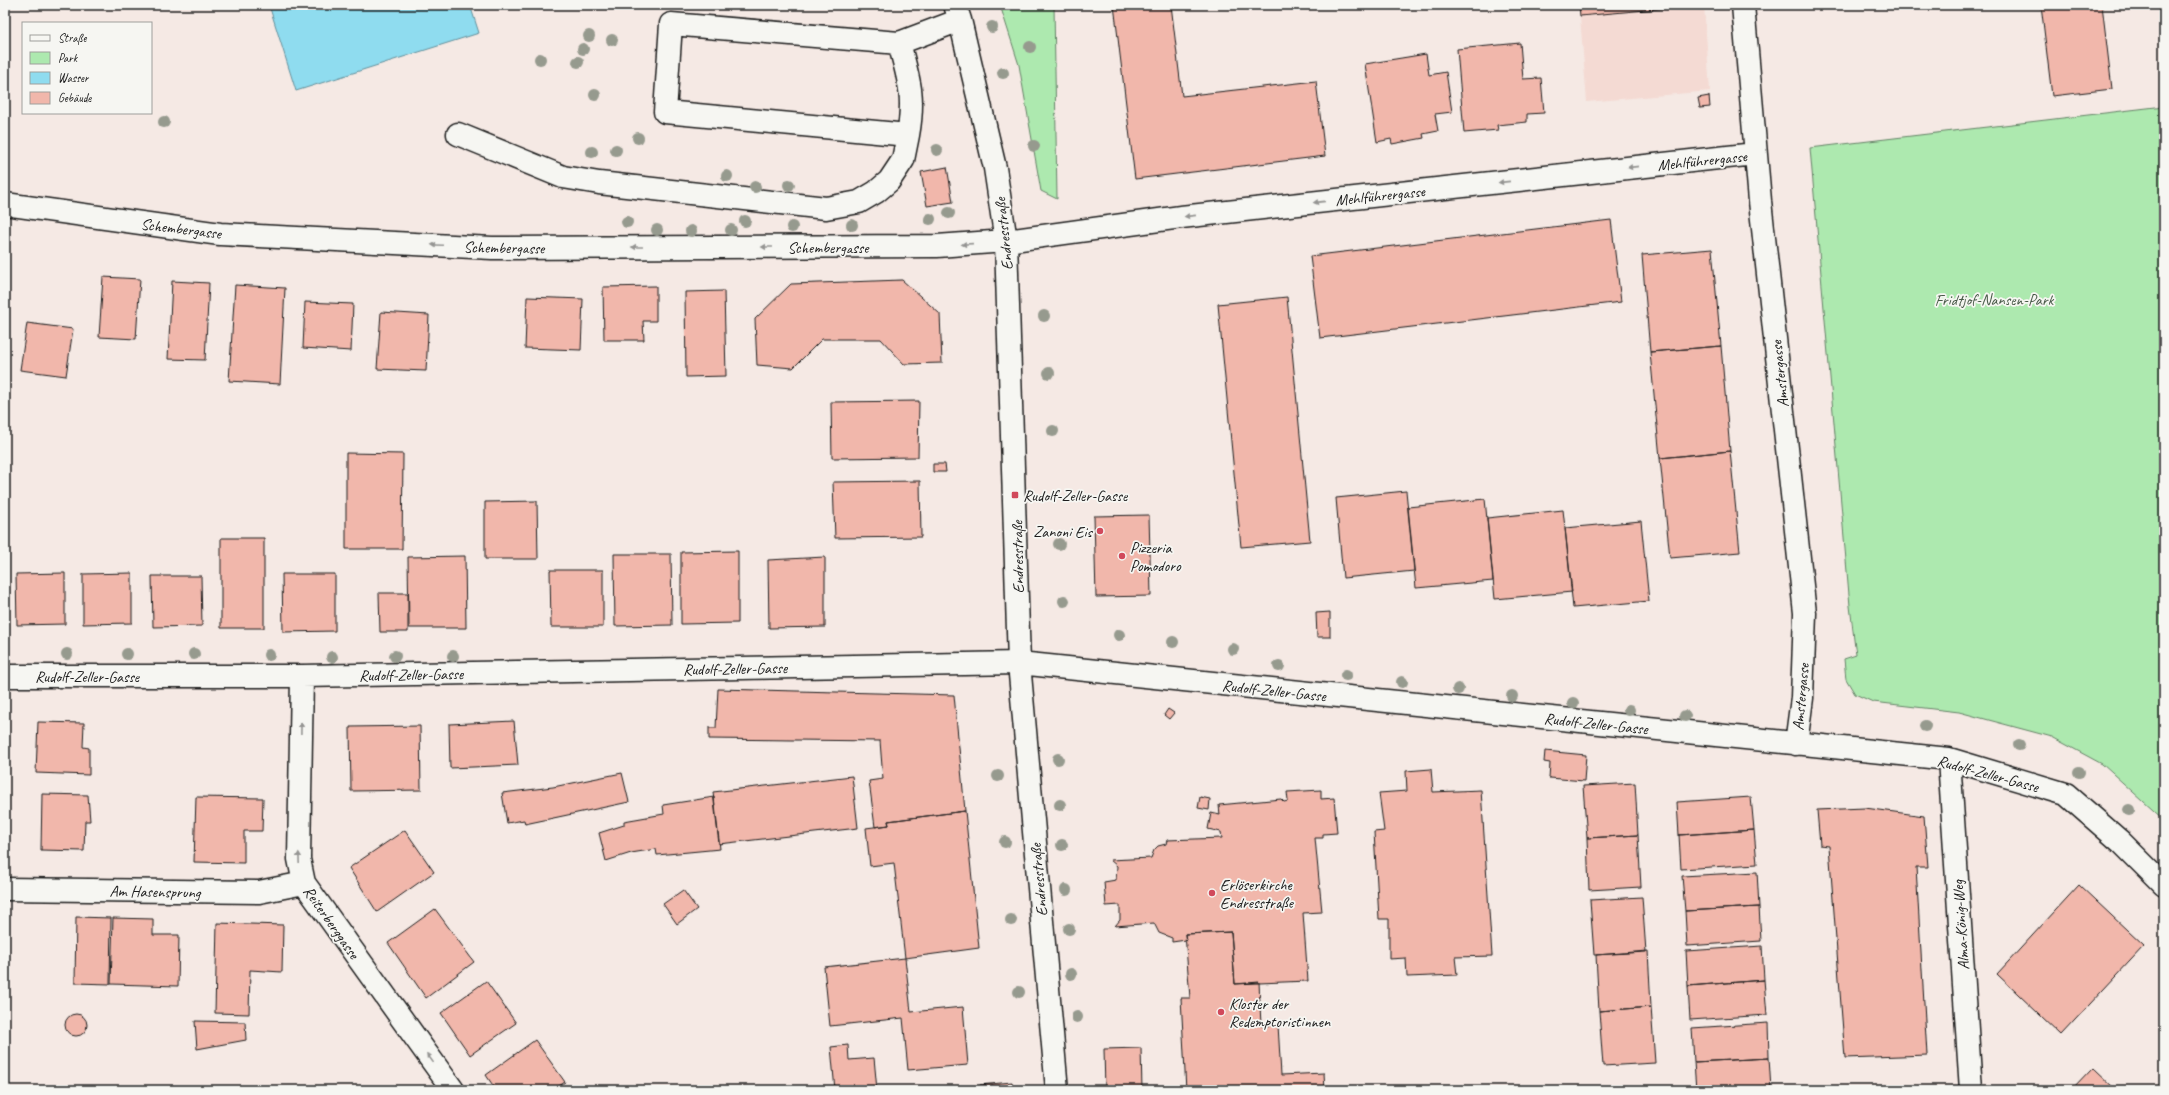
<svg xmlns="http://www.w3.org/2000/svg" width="2169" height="1095" font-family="Caveat,sans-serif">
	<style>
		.built { fill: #f4dad3 }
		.green { fill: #ade9af; stroke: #648266 }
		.water { fill: #8fdcef; stroke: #618f9b }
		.building { fill: #f1b7ab; stroke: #1c1c1c }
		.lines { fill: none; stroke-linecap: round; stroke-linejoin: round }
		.minor-casing { stroke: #1c1c1c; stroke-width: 25 }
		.minor { stroke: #f6f6f2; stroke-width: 22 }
		.tree { fill: #969a8e }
		.oneway { fill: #949492 }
		.poi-dot { fill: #d1495b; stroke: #f6f6f2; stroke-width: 1.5 }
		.labels { text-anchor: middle; stroke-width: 3.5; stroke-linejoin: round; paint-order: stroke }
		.street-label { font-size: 16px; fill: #1c1c1c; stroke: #f6f6f2 }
		.park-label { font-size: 16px; fill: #485a48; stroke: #f6f6f2 }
		.poi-label { font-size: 16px; fill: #1c1c1c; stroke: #f6f6f2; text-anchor: start }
	</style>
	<rect width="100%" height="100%" fill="#f5e9e4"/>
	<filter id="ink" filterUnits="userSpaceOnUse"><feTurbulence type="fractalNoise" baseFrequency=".025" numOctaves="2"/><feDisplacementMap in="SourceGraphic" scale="8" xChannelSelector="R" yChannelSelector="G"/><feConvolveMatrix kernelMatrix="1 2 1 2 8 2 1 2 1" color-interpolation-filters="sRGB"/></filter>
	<g filter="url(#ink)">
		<path class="built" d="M1579,5H1704L1710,91L1587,102Z"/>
		<path class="green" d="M1000,5H1054L1057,199L1041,191L1019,65Z
			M2164,106V820L2102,764L2052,737L1959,712L1873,702L1855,694L1846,679L1844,659L1856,655L1850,606L1810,148Z"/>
		<path class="water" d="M269,5H470L479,33L296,91Z"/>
		<path class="building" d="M1114,5H1171L1182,96L1316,81L1325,156L1135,179Z
			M1579,5H1701L1580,16Z
			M2041,5H2102L2112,89L2052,96Z
			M1520,43L1523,79L1541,78L1544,113L1527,114V122L1497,125L1498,130L1464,133L1457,49Z
			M1426,54L1429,75L1446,72L1452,112L1435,114L1438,131L1423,134L1424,138L1392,144L1391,139L1377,142L1365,64Z
			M1709,96L1710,107L1700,108L1698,98Z
			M947,167L953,202L927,206L921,172Z
			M1611,220L1621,302L1320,338L1310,256Z
			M1712,249L1721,346L1650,352L1642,255Z
			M103,277L140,279L136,339L99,337Z
			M902,280L940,314L942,363L904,364L881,339H822L793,368L757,365L755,319L791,284Z
			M172,281L209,283L205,360L168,359Z
			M235,285L285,288L280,384L229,381Z
			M656,286V321H643L644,340H604L603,287Z
			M724,291L726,376L686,377L685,292Z
			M527,297L583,299L581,350L525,348Z
			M1287,297L1310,541L1241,547L1218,304Z
			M305,302L353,304L351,351L303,348Z
			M381,312L429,315L426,371L377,369Z
			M27,323L73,329L66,376L20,370Z
			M1721,346L1730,451L1660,458L1650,352Z
			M919,401L918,457L832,458L831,402Z
			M1730,451L1740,552L1670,558L1660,458Z
			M346,453L403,454L402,549H346Z
			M933,464H945L946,472H933Z
			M920,481L921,537L835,538L833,482Z
			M1406,491L1414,571L1343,578L1336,498Z
			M1485,499L1493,581L1416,588L1408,507Z
			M537,501L538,559H485V502Z
			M1563,510L1572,592L1495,599L1487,518Z
			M1149,515L1151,596L1096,597L1094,516Z
			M1641,521L1649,601L1573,608L1565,528Z
			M221,538H264V628H221Z
			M738,551V623L681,624V552Z
			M614,554H671L672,625L615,626Z
			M465,556L466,628H409L408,557Z
			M825,557V627L769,628L768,560Z
			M550,570H603V627H551Z
			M65,573V624L17,625L16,574Z
			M132,573V623L83,624V574Z
			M282,574H335V631L283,632Z
			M152,576H201L202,626L153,627Z
			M379,593H408V632H380Z
			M1330,612V637H1317L1316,613Z
			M718,689L954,695L965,811L888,821L889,825L875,827L869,781L883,779L880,741L709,739V728H716Z
			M1168,709L1174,713L1169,719L1164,715Z
			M514,721L518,765L450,768L449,724Z
			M38,722L84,723L83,747L89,748V775L36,773Z
			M420,726L421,790L351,791L350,727Z
			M1545,751L1586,755L1584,781L1549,778L1550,763L1544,762Z
			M1431,769L1433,792L1481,790L1492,956L1455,957L1457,975L1407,977L1406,958L1389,959V919H1379L1374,832L1384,831L1379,793L1407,791L1406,771Z
			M622,773L629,802L525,824L524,820L507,823L502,793L553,787Z
			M852,776L858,828L719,844L713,792Z
			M1635,783L1638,835L1587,838L1583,786Z
			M1321,790V799L1334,798L1337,833L1323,834V838H1315L1322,912L1303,913L1308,981L1235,984L1231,932L1185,934L1186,940L1172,942V938L1159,933L1154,923L1115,926L1120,920V905L1106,906L1104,882L1116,880L1117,866L1110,860L1151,858L1154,850L1158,846L1166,844L1167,840L1222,838L1221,832L1208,829L1211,813L1220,815L1219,805L1281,799L1284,802L1288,801L1287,792Z
			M42,794L88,795L90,821H85L84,851L41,850Z
			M196,797L263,798L262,831H244V863L194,862Z
			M714,797L720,849L657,855L656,849L631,853L606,861L599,833L624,825V821L664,814L663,805Z
			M1200,797L1210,799L1209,810L1198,808Z
			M1751,797L1754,830L1679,835L1677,802Z
			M1865,808L1924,816L1928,867H1916L1927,1055L1845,1058L1829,846L1820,845L1817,810Z
			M965,811L979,948L905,958L894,863L870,866L866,828L889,825L888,821Z
			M405,830L434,872L377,912L349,868Z
			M1754,830L1757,864L1681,869L1679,835Z
			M1638,835L1641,887L1589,890L1587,838Z
			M1757,872L1759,907L1685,911L1682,876Z
			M2079,885L2144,946L2061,1035L1997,974Z
			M683,890L697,909L677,924L663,904Z
			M1642,897L1646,952L1594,955L1590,900Z
			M1759,907L1761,941L1687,946L1685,911Z
			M435,909L474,962L426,998L388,943Z
			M76,917L111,918L110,984L75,983Z
			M113,918L153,919V935H179L178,986L111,984Z
			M217,923L283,925L282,972L250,970L249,1014L215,1013Z
			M1231,932L1235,984L1259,982L1261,1026L1278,1025L1281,1075L1324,1073L1325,1090H1186L1181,998H1190L1185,934Z
			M1762,946L1764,980L1688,986L1686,951Z
			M1648,951L1651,1007L1599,1011L1596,955Z
			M905,958L911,1012L963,1007L968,1065L908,1070L903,1018L830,1026L824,967Z
			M1764,980L1767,1015L1690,1020L1688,986Z
			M486,981L516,1023L470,1055L441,1013Z
			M1651,1007L1655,1063L1603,1066L1599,1011Z
			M65 1025a11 11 0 1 1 22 0a11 11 0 1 1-22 0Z
			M195,1021L245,1022L246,1040L197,1049Z
			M1768,1023L1769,1058L1694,1062L1692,1028Z
			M535,1040L565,1082L553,1090H496L486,1075Z
			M848,1045L849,1060L874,1058L877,1090H835L831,1047Z
			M1141,1048L1142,1090H1105L1104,1049Z
			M1769,1058L1771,1090H1696L1694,1062Z
			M2093,1067L2117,1090H2071Z
			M1012,1082L1013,1090H980V1085Z"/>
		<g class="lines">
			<g class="minor-casing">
				<path id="minor" d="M955,5L960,20L995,168L1006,241L1019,663L1057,1090
					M1743,5L1760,201L1805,613L1802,698L1796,744
					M899,43L671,24L665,112L908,135C915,96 909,80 899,43L960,20
					M458,134L563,177L599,183L826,208L859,202L876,192L889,181L903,160L908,135
					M5,204L220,234L492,248L937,246L1006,241L1181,217L1755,154
					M5,676H302L1019,663L1949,759L2066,794L2121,842L2164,885
					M302,676L299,859L304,883L453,1090
					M1949,759L1971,1090
					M5,889L259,892L304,883"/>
			</g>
			<use href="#minor" class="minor"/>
		</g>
		<g class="tree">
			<circle cx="992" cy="27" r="6"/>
			<circle cx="589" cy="36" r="6"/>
			<circle cx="612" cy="40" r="6"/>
			<circle cx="1030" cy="47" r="6"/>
			<circle cx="583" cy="49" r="6"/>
			<circle cx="540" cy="59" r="6"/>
			<circle cx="578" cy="62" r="6"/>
			<circle cx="1003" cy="73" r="6"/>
			<circle cx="595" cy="95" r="6"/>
			<circle cx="164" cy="122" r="6"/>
			<circle cx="638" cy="138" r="6"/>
			<circle cx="1034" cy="146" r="6"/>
			<circle cx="616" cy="150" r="6"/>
			<circle cx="937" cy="150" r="6"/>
			<circle cx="592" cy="152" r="6"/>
			<circle cx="727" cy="176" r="6"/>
			<circle cx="789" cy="185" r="6"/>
			<circle cx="755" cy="187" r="6"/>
			<circle cx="949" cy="213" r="6"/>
			<circle cx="930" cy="219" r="6"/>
			<circle cx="745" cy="221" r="6"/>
			<circle cx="627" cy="222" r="6"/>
			<circle cx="852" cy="225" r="6"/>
			<circle cx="792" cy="227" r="6"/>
			<circle cx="657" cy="230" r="6"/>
			<circle cx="731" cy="230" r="6"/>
			<circle cx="691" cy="231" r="6"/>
			<circle cx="1044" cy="316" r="6"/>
			<circle cx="1049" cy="373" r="6"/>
			<circle cx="1053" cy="431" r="6"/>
			<circle cx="1059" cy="544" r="6"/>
			<circle cx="1064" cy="601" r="6"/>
			<circle cx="1119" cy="635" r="6"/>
			<circle cx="1173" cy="642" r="6"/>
			<circle cx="1233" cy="649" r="6"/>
			<circle cx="67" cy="654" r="6"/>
			<circle cx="127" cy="654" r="6"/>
			<circle cx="194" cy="654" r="6"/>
			<circle cx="269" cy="655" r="6"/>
			<circle cx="395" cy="656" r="6"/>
			<circle cx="453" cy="656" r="6"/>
			<circle cx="332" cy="657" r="6"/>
			<circle cx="1279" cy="666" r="6"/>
			<circle cx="1346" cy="675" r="6"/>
			<circle cx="1402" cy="682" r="6"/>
			<circle cx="1458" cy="689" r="6"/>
			<circle cx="1512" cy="696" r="6"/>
			<circle cx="1573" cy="703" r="6"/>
			<circle cx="1629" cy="710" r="6"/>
			<circle cx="1685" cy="716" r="6"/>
			<circle cx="1925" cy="726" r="6"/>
			<circle cx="2019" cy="745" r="6"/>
			<circle cx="1058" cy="759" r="6"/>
			<circle cx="2079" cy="772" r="6"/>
			<circle cx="998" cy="776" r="6"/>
			<circle cx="1060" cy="805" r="6"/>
			<circle cx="2129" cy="810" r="6"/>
			<circle cx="1005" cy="842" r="6"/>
			<circle cx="1062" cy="845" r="6"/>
			<circle cx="1066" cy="890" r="6"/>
			<circle cx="1011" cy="920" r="6"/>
			<circle cx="1069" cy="929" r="6"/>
			<circle cx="1071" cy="974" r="6"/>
			<circle cx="1019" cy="992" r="6"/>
			<circle cx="1077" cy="1017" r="6"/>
		</g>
		<defs><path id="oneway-solid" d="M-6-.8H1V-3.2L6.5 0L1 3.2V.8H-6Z"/></defs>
		<g class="oneway">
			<use href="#oneway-solid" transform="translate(1633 167) rotate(174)"/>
			<use href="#oneway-solid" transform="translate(1504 182) rotate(174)"/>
			<use href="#oneway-solid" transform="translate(1319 202) rotate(174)"/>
			<use href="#oneway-solid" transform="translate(1190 216) rotate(174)"/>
			<use href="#oneway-solid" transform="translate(967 244) rotate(176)"/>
			<use href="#oneway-solid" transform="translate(437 245) rotate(-177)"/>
			<use href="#oneway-solid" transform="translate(637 247) rotate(180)"/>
			<use href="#oneway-solid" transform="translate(767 247) rotate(180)"/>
			<use href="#oneway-solid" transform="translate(301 728) rotate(-89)"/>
			<use href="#oneway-solid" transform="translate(299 858) rotate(-92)"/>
			<use href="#oneway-solid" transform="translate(430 1058) rotate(-126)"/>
		</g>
	</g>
	<g class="poi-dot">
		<rect x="1011" y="491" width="8" height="8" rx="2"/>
		<circle cx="1100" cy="531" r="4"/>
		<circle cx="1122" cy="556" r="4"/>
		<circle cx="1212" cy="893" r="4"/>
		<circle cx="1221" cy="1012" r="4"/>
	</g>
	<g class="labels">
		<g class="street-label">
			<text transform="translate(1702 160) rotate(-6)" y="6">Mehlführergasse</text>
			<text transform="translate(1380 195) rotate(-6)" y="6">Mehlführergasse</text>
			<text transform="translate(181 228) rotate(7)" y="6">Schembergasse</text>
			<text transform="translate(1003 234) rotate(-96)" y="6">Endresstraße</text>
			<text transform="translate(504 247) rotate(1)" y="6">Schembergasse</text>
			<text x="828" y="253">Schembergasse</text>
			<text transform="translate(1779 374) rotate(-96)" y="6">Amstergasse</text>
			<text transform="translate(1017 557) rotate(-91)" y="6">Endresstraße</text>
			<text transform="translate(735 668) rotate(-1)" y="6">Rudolf-Zeller-Gasse</text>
			<text transform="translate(411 674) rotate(-1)" y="6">Rudolf-Zeller-Gasse</text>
			<text x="87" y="682">Rudolf-Zeller-Gasse</text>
			<text transform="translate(1274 690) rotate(6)" y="6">Rudolf-Zeller-Gasse</text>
			<text transform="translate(1800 697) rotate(-85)" y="6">Amstergasse</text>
			<text transform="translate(1596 723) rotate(6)" y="6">Rudolf-Zeller-Gasse</text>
			<text transform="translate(1988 773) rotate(15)" y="6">Rudolf-Zeller-Gasse</text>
			<text transform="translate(1038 880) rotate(-95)" y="6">Endresstraße</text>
			<text transform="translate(155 891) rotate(1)" y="6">Am Hasensprung</text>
			<text transform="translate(332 922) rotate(55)" y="6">Reiterberggasse</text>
			<text transform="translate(1960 925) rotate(-94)" y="6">Alma-König-Weg</text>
		</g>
		<g class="park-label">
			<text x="1994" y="305">Fridtjof-Nansen-Park</text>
		</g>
		<g class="poi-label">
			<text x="1023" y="501">Rudolf-Zeller-Gasse</text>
			<text x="1092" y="537" text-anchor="end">Zanoni Eis</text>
			<text x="1130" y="553">Pizzeria<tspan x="1130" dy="18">Pomodoro</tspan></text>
			<text x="1220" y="890">Erlöserkirche<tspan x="1220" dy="18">Endresstraße</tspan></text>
			<text x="1229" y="1009">Kloster der<tspan x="1229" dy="18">Redemptoristinnen</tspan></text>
		</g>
	</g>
	<rect width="2169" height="1095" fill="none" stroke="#f6f6f2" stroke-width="20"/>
	<rect x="10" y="10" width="2149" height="1075" fill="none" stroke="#1c1c1c" stroke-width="1.5" filter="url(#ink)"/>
	<rect x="22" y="22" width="130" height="92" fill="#f6f6f2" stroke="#9f9f9c"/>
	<rect x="30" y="35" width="20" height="6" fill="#f6f6f2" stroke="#9f9f9c"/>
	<text x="58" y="42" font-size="12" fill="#1c1c1c">Straße</text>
	<rect x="30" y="52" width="20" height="12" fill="#ade9af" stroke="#9f9f9c"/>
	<text x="58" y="62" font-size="12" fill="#1c1c1c">Park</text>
	<rect x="30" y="72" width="20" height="12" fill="#8fdcef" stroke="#9f9f9c"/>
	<text x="58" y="82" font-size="12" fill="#1c1c1c">Wasser</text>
	<rect x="30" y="92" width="20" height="12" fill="#f1b7ab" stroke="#9f9f9c"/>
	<text x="58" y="102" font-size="12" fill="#1c1c1c">Gebäude</text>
</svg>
